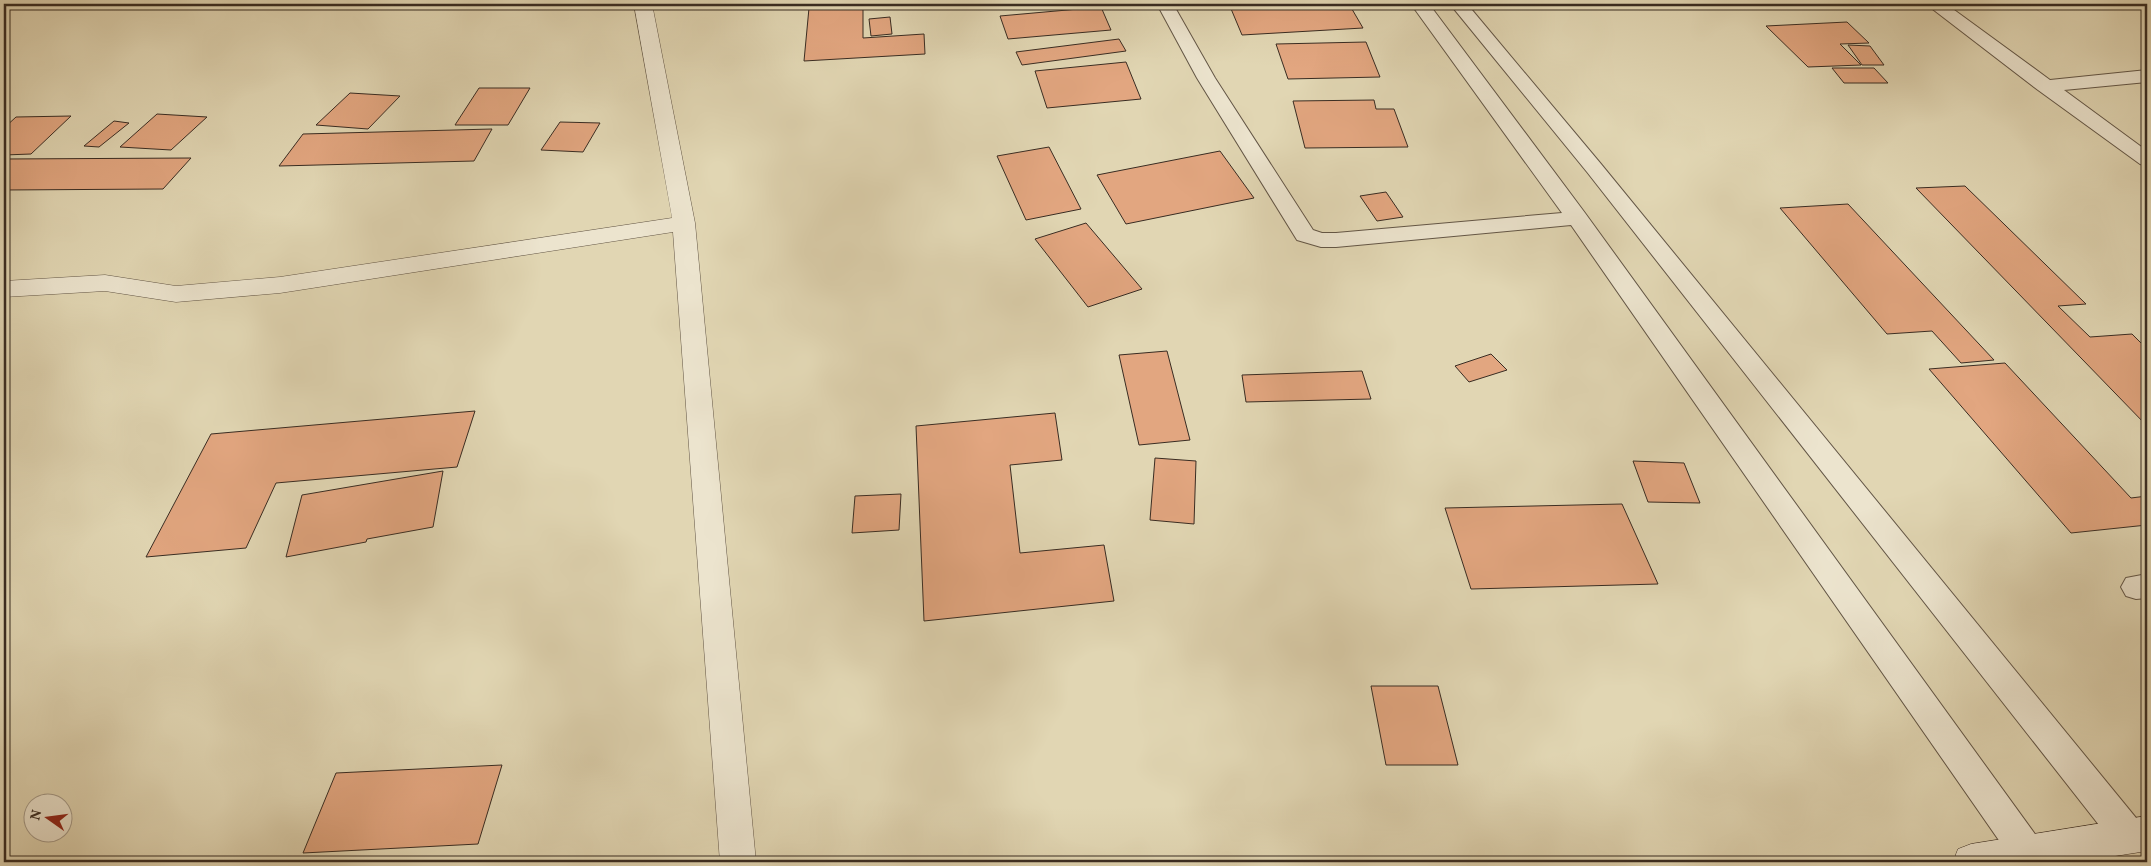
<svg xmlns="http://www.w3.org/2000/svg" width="2151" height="866" font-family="Vollkorn,serif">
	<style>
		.building { fill: #e2a680; stroke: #392c22 }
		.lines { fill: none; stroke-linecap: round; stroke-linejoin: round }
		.lane-casing { stroke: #635646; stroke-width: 2 }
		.street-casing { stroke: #635646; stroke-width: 1 }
		.secondary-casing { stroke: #392c22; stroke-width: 1 }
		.lane { fill: #ece4ce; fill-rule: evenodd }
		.street { fill: #ece4ce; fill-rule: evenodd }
		.secondary { fill: #ece4ce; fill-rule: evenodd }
	</style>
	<rect width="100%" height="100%" fill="#e1d6b3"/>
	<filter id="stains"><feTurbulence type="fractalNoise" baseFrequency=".004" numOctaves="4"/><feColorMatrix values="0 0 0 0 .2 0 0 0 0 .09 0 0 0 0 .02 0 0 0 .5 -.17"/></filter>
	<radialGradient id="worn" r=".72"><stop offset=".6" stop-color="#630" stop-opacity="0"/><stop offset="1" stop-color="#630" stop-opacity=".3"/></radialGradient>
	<path class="building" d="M817,4H863V38L924,34L925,54L804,61L809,8H817Z
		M1229,4H1349L1363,28L1242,35Z
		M1101,7L1111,30L1008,39L1000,16Z
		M890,17L892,34L871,36L869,19Z
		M1847,22L1869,43L1840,44L1861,65L1808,67L1766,26Z
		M1119,39L1126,51L1022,65L1016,52Z
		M1366,42L1380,77L1288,79L1276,44Z
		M1848,45L1870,46L1884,65H1862Z
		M1126,62L1141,99L1047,108L1035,71Z
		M1832,68H1874L1888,83H1844Z
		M479,88H530L508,125H455Z
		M350,93L400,96L368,129L316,125Z
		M1374,100L1376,109H1394L1408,147L1305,148L1293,101Z
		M157,114L207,117L171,150L120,147Z
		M71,116L31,154L4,155V128L16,117Z
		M114,121L129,123L99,147L84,146Z
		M560,122L600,123L583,152L541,150Z
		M492,129L474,161L279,166L303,134Z
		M1049,147L1081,209L1026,220L997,156Z
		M1220,151L1254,198L1126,224L1097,175Z
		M191,158L163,189L4,190V159Z
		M1965,186L2086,304L2058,306L2090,337L2132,334L2147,349V426L1916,188Z
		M1386,192L1403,217L1377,221L1360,196Z
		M1848,204L1994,360L1961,363L1932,331L1887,334L1780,208Z
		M1086,223L1142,289L1088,307L1035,239Z
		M1167,351L1190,440L1139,445L1119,355Z
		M1491,354L1507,370L1469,382L1455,366Z
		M2005,363L2131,498L2147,496V525L2071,533L1929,369Z
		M1362,371L1371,399L1246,402L1242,375Z
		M475,411L457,467L276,483L246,548L146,557L211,434Z
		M1055,413L1062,460L1010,465L1020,553L1104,545L1114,601L924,621L916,426Z
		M1155,458L1196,461L1194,524L1150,520Z
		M1633,461L1684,463L1700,503L1648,502Z
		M443,471L433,527L367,539L366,542L286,557L302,495Z
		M901,494L899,530L852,533L855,496Z
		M1622,504L1658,584L1471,589L1445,508Z
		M1371,686H1438L1458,765H1386Z
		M502,765L478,844L303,853L336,773Z"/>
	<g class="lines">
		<g class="lane-casing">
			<path id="lane" d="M1157,4H1173L1215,78L1313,230L1322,233H1336L1562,213L1411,4H1429L1585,213L2040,841L2046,853L2042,862H2014L1571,225L1336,247H1321L1297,240L1197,78Z
				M1450,4H1467L1601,164L2141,824L2146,836L2141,848L2129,853L2117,848L1587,172Z
				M1926,4H1946L2050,80L2147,70V82L2064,90L2147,151V166L2140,164L2038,90Z
				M2147,574V598L2136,599L2126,596L2121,587L2126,578Z"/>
		</g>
		<g class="street-casing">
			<path id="street" d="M634,4H652L695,223L756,862H720L673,232L280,293L176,302L105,291L4,297V281L105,275L176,286L280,277L672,218Z"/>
		</g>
		<g class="secondary-casing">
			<path id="secondary" d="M2147,816V851L2077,862H1953L1958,849L1971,844Z"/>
		</g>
		<use href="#lane" class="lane"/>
		<use href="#street" class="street"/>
		<use href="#secondary" class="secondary"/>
	</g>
	<rect width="2151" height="866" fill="none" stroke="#e1d6b3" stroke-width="20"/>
	<rect x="5" y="5" width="2141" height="856" fill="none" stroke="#392c22" stroke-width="2.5"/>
	<rect x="10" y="10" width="2131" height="846" fill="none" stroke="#392c22"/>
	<g transform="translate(48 818) rotate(284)"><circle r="24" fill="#ece4ce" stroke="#a49a89"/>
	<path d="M0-4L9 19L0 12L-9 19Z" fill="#8f2418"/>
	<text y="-8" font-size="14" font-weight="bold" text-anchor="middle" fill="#392c22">N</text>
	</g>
	<rect width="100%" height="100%" filter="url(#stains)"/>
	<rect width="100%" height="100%" fill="url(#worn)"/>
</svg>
